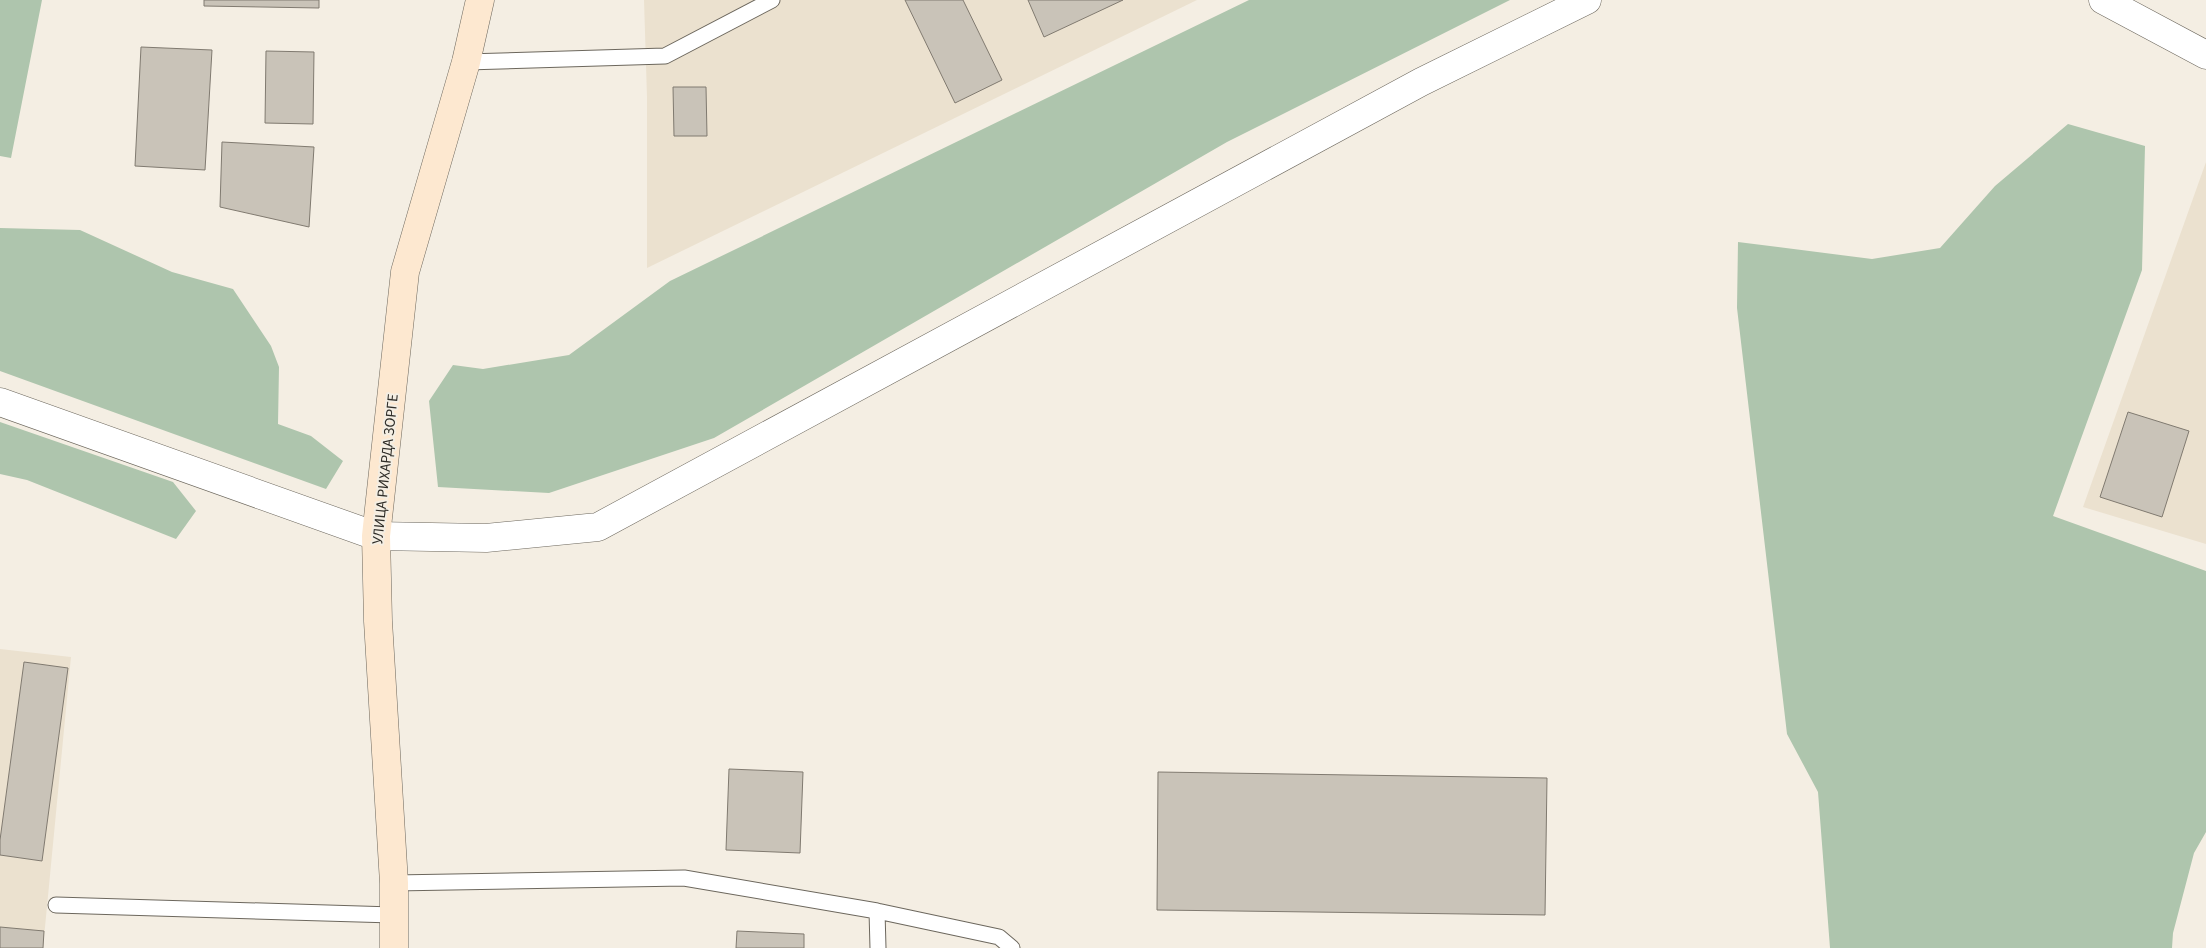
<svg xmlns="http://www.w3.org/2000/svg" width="2206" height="948" font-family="'Source Sans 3',sans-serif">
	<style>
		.built { fill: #ebe1cf }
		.green { fill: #aec5ad }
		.building { fill: #c9c3b8; stroke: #807a70 }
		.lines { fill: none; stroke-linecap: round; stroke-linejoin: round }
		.service-casing { stroke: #6c675d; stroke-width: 17 }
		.minor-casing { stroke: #6c675d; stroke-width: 29 }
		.secondary-casing { stroke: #6c675d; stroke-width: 29 }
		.service { stroke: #fff; stroke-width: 15 }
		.minor { stroke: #fff; stroke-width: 28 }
		.secondary { stroke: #fde8d0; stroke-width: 28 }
		.labels { text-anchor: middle; stroke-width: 4; stroke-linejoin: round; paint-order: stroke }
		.street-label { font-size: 15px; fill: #302e29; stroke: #f4eee3 }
	</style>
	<rect width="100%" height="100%" fill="#f4eee3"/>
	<path class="built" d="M644,0H1197L647,268V97Z
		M2206,162V544L2083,507Z
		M0,649L71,657L43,948H0Z"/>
	<path class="green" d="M0,0H42L11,158L0,156Z
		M1249,0H1510L1227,142L714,438L549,493L438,487L429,401L453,365L483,369L569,355L670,281Z
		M2068,124L2145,146L2142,270L2053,516L2206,571V832L2194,853L2173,933L2172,948H1830L1818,792L1787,734L1737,308L1738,242L1872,259L1940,248L1995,186Z
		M0,228L80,230L172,272L233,289L271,346L279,367L278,424L311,436L343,461L326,489L0,371Z
		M0,422L173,482L196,511L176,539L27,480L0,474Z"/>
	<path class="building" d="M204,0H319V8L204,6Z
		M905,0H963L1002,80L955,103Z
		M1028,0H1123L1044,37Z
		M141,47L212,50L205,170L135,166Z
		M266,51L314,52L313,124L265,123Z
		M673,87H706L707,136H674Z
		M222,142L314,147L309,227L220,207Z
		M2128,412L2189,431L2162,517L2100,497Z
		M24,662L68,668L42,861L0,855V840Z
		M729,769L803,772L800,853L726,850Z
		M1158,772L1547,778L1545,915L1157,910Z
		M0,927L44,931L43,948H0Z
		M737,931L804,934V948H736Z"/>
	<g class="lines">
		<g class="service-casing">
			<path id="service" d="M466,62L665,56L772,0
				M394,883L684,878L877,911L999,937L1012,948
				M56,905L393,915
				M877,911L878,948"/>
		</g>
		<g class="minor-casing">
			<path id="minor" d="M2103,0L2206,55
				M0,402L376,536L486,538L598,527L1421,82L1587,0"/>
		</g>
		<g class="secondary-casing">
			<path id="secondary" d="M394,948V883L378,621L376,536L405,272L466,62L480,0"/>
		</g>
		<use href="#service" class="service"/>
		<use href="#minor" class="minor"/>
		<use href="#secondary" class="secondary"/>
	</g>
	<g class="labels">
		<g class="street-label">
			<text transform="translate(385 469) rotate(-84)" y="5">УЛИЦА РИХАРДА ЗОРГЕ</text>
		</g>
	</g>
</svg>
